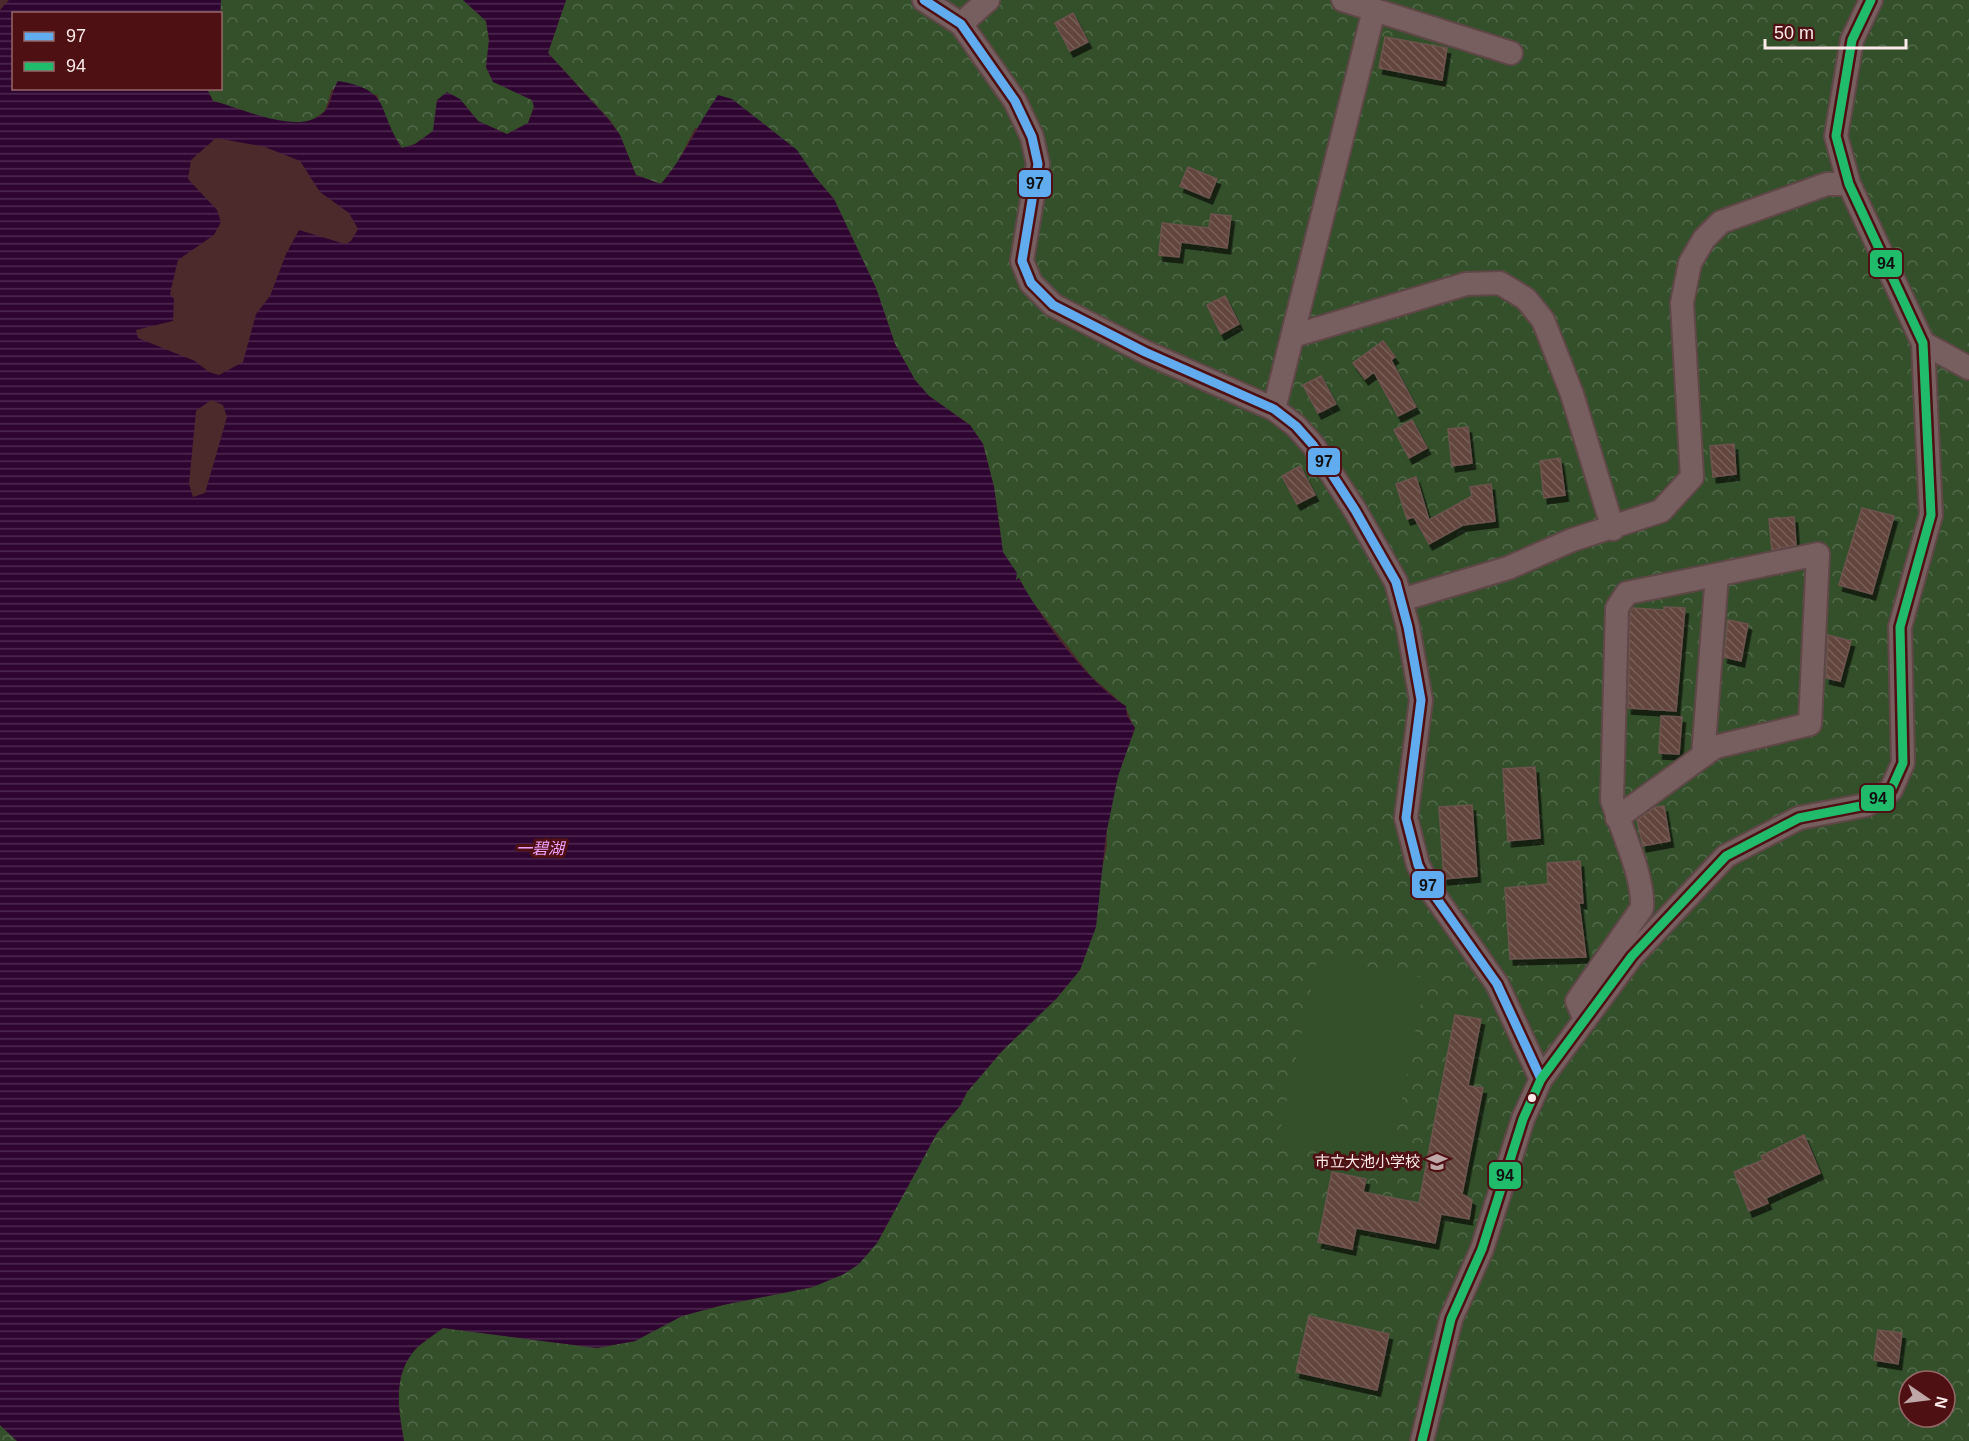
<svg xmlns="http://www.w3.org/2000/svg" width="1969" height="1441" font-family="Helvetica,'Noto Sans JP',sans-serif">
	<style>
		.forest { fill: url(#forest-crowns); fill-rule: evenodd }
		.green { fill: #34502b }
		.water { fill: url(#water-rules); fill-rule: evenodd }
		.building { fill: url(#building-back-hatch); stroke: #6d534e; stroke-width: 1.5; filter: url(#shadow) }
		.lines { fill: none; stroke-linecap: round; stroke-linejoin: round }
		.minor-casing { stroke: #604747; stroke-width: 26 }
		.minor { stroke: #785f5f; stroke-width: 22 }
		.bus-1-casing { stroke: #4f1014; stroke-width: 14 }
		.bus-2-casing { stroke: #4f1014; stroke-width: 14 }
		.bus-1 { stroke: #60acee; stroke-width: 9 }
		.bus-2 { stroke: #20bc6c; stroke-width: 9 }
		.bus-dot { fill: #fbeae9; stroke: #4f1014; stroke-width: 2 }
		.labels { text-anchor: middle; stroke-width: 6; stroke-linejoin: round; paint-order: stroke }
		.poi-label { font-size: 15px; fill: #fbeae9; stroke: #4f1014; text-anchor: end }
		.water-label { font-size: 16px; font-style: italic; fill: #efa1fd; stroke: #4f1014 }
		.line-badge { stroke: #4f1014; stroke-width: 2 }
		.pale-badge-label { font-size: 16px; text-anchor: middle; font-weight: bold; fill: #111 }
	</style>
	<defs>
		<pattern id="forest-crowns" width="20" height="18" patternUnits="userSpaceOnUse" patternTransform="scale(1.5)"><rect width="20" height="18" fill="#34502b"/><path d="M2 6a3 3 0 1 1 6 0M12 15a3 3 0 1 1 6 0" fill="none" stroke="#52694a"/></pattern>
		<pattern id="water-rules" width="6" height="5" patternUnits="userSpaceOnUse" patternTransform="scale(1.5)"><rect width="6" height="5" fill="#2e0531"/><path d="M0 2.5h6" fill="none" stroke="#4d2a4f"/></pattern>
		<pattern id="building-back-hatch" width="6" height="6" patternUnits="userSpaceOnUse" patternTransform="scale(1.5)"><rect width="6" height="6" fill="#62453e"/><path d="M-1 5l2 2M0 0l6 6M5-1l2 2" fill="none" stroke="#79605a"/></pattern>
		<filter id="shadow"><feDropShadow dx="3.5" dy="6" stdDeviation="0" flood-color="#0009"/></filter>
	</defs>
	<rect width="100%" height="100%" fill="#4c2a2b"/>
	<path class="forest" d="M221,0H463L486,21L489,40L486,67L493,81L532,100L534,106L528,123L507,134L478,121L460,99L437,101L433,131L415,144L402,148L390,129L377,95L332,89L325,111C319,115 312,121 305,123C287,128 233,106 213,101L207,89L220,88Z
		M566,0H1969V1441H404C399,1413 393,1379 411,1355C418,1344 433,1336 443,1328L597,1348L635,1341L682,1316L723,1305L813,1287L877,1243L937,1133L960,1106L967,1092L1003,1050L1056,999L1080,970L1107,846C1105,807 1121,765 1135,729L1125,706L1090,675L1029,597L1019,578L1016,581V573L1003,552L994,487L983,444L970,425L929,396L915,380L895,344L876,288L834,199L782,139L767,126L695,128L674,169L661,184L636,175L620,135L610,120L548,53ZM1909,1381H1945V1417H1909Z
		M0,1425L17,1441H0Z"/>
	<path class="green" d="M1318,957L1426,978L1389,1165L1278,1141Z"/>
	<path class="water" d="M9,0H221L220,13L14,14V88L207,89L213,101C242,108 301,138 325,111C331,104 332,90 338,81C392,90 376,109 402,148L415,144L433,131L437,100L447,92L460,99L478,121L507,134L528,123L534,107L532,100L493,82L486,67L489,40L486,21L463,0H566L548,53L609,120L620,135L636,175L661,184C684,157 698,124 718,95L732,99L797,150L816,178L834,199L876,288L895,344L915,380L929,396L970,425L983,444L994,487L1003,552L1017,573L1016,580L1019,578C1039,616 1088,683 1126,706L1127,716L1135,728L1118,776L1106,835L1096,927L1080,970L1056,999L1003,1050L967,1092L960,1106L937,1133L877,1243L859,1264L844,1274L813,1287L723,1305L682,1316L635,1341L597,1348L443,1328C433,1336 418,1344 411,1355C393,1379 399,1413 404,1441H17L0,1425V10ZM216,138L265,147L300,161L320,192L349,213L358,229L351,241L345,244L299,230L286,254L270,296L256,314L243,362L219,375L209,372L195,361L138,338L136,330L173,321L174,299L170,294L178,260L214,235L221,222L217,210L188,179L191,160ZM211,400L223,405L227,417L205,493L193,497L189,484L196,411Z"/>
	<path class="building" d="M1073,13L1088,42L1070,51L1055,23Z
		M1385,37L1447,48L1442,80L1379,68Z
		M1188,167L1217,179L1209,198L1180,186Z
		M1211,214L1231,216L1227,248L1181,242L1179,257L1159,255L1162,223L1209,228Z
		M1225,296L1239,324L1221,334L1207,305Z
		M1383,341L1395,357L1391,360L1416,407L1398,416L1374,372L1365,379L1353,363Z
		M1321,376L1336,404L1318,413L1303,385Z
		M1412,420L1427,448L1409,458L1394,430Z
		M1468,427L1472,463L1452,466L1448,429Z
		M1734,444L1736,474L1713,477L1710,446Z
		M1560,458L1565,495L1544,498L1540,461Z
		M1300,466L1315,495L1297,504L1282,476Z
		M1416,477L1429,520L1472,496L1470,487L1491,484L1495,521L1463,525L1429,544L1414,517L1407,519L1396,484Z
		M1862,508L1894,516L1872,594L1839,585Z
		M1794,517L1796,545L1772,550L1769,519Z
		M1664,607L1685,608L1676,711L1628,708L1630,612L1633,608L1664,610Z
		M1728,620L1748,624L1741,661L1724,657Z
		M1828,635L1851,641L1840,681L1826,678Z
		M1661,716L1682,717L1679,754L1659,753Z
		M1535,767L1540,838L1508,841L1503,769Z
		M1472,805L1477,876L1444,879L1439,807Z
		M1664,806L1670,841L1643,846L1637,820L1655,807Z
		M1580,861L1583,903H1579L1586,957L1510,959L1505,888L1548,884L1547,863Z
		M1455,1015L1481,1019L1468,1086L1483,1088L1462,1194L1472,1200L1469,1219L1441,1214L1435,1243L1356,1228L1352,1249L1318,1242L1332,1172L1366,1179L1363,1192L1419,1203Z
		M1804,1135L1820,1173L1766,1198L1768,1203L1749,1211L1734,1172L1763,1160L1761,1156Z
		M1309,1316L1389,1334L1377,1390L1296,1372Z
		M1878,1330L1902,1333L1898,1364L1874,1360Z"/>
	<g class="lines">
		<g class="minor-casing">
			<path id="minor" d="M924,0L961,24L1015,101L1032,137L1038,164L1022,261L1031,283L1053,305L1145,352L1274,409L1296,426L1313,445L1355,510L1396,582L1408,627L1421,700L1406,818L1418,865L1432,892L1497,984L1541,1079
				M1343,0L1511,53
				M961,24L988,0
				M1293,336L1466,284L1500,283L1526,299L1543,320L1572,394L1613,529
				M1923,343L1969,368
				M1274,409L1374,10
				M1401,600L1508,568L1572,540L1661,511L1692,477L1682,303L1690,263L1704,239L1721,222L1827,184H1849
				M1703,756L1717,575
				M1585,1020L1577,1001L1642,908C1644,877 1622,831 1612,800L1617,608L1627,593L1818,554L1810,724L1715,747L1617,818
				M1422,1441L1451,1319L1482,1249L1523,1119L1541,1079L1632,956L1726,856L1799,818L1866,805L1891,790L1903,763L1900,627L1931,515L1923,343L1849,184L1836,136L1852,40L1871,0"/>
		</g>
		<use href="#minor" class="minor"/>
		<g class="bus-1-casing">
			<path id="bus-1" d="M924,0L961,24L1015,101L1032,137L1038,164L1022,261L1031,283L1053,305L1145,352L1274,409L1296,426L1313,445L1355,510L1396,582L1408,627L1421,700L1406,818L1418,865L1432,892L1497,984L1541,1079"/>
		</g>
		<g class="bus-2-casing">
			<path id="bus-2" d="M1422,1441L1451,1319L1482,1249L1523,1119L1541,1079L1632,956L1726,856L1799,818L1866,805L1891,790L1903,763L1900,627L1931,515L1923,343L1849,184L1836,136L1852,40L1871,0"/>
		</g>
		<use href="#bus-1" class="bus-1"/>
		<use href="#bus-2" class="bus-2"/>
	</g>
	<defs>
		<g id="school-bare" transform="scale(1.62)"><path d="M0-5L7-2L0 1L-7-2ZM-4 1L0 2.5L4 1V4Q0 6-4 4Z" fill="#bea7a6" stroke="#4f1014" stroke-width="2.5" paint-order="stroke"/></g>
	</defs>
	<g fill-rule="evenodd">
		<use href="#school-bare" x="1437" y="1162"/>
	</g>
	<circle class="bus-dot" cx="1532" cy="1098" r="5"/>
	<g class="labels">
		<g class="poi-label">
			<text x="1420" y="1167">市立大池小学校</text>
		</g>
		<g class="water-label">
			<text x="540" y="854">一碧湖</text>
		</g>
	</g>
	<g class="line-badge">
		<rect x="1018" y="169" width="34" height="29" rx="6" fill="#60acee"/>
		<rect x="1869" y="249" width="34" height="29" rx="6" fill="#20bc6c"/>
		<rect x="1307" y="447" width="34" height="29" rx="6" fill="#60acee"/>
		<rect x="1860" y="784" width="35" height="28" rx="6" fill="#20bc6c"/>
		<rect x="1411" y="870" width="34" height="29" rx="6" fill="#60acee"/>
		<rect x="1488" y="1161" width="34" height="29" rx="6" fill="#20bc6c"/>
	</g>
	<g class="pale-badge-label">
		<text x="1035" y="189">97</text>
		<text x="1886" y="269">94</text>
		<text x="1324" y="467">97</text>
		<text x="1878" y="804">94</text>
		<text x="1428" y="891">97</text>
		<text x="1505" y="1181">94</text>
	</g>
	<rect x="12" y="12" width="210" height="78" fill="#4f1014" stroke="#946769" stroke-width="1.5"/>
	<rect x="24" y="32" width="30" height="9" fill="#60acee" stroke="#946769" stroke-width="1.5"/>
	<text x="66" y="42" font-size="18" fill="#fbeae9">97</text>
	<rect x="24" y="62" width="30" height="9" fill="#20bc6c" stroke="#946769" stroke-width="1.5"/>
	<text x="66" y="72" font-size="18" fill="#fbeae9">94</text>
	<g transform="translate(1927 1399) rotate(104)"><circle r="28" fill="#4f1014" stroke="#946769" stroke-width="1.5"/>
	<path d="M0-4.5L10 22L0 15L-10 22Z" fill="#bea7a6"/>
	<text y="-9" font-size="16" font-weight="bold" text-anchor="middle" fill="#fbeae9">N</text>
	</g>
	<path d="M1765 39v9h141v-9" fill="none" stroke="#fbeae9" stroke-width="3"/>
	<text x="1774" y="39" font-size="18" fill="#fbeae9" stroke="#4f1014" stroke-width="4.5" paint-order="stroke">50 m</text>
</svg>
